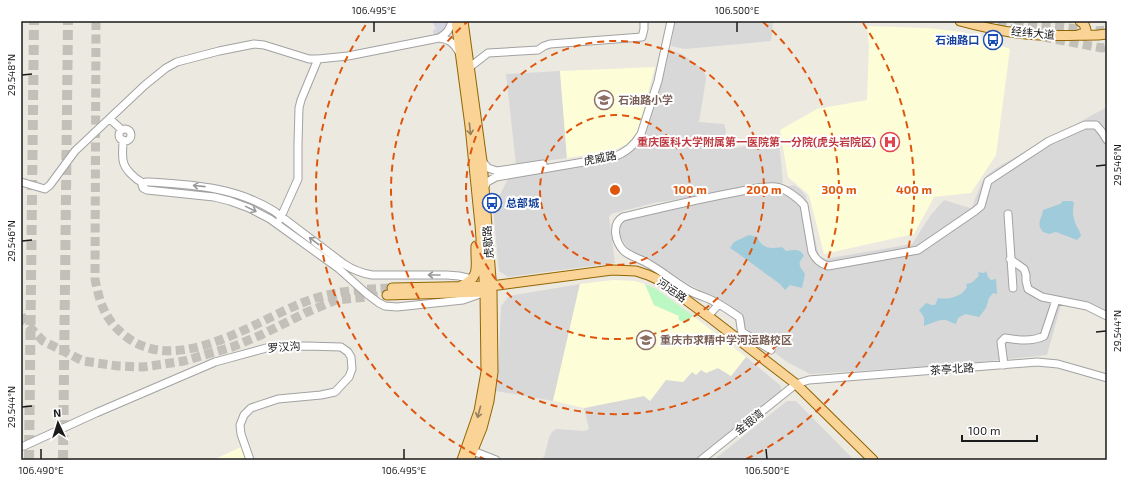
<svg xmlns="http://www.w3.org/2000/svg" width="1128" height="481" font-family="'Exo 2','Noto Sans SC',sans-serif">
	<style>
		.residential { fill: #d9d8d8 }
		.education { fill: #fdfed7 }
		.park { fill: #bcf8c3 }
		.plaza { fill: #d5d5e2 }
		.water { fill: #a0cbda }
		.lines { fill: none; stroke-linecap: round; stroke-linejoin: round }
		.major-tunnel { stroke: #c2c0b9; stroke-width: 9; stroke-dasharray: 9 4.5; stroke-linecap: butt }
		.highway-tunnel { stroke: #c2c0b9; stroke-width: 10; stroke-dasharray: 10 5; stroke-linecap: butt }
		.minor-casing { stroke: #a2a2a2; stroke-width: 9 }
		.major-casing { stroke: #906602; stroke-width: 11 }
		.minor { stroke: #fff; stroke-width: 7 }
		.major { stroke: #fad397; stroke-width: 9 }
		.oneway { stroke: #96805f }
		.oneway2 { stroke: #989898 }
		.ticks { fill: none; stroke: #1b1b1b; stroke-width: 1.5 }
		.ring { fill: none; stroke: #de560d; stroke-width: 2; stroke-dasharray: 7 5 }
		.labels { text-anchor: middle; stroke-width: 4; stroke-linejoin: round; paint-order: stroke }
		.street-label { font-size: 11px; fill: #1b1b1b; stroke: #fff }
		.transit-label { font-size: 11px; font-weight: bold; fill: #164399; stroke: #fff; text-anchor: end }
		.education-label { font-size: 11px; font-weight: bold; fill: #785e54; stroke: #fff; text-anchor: start }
		.health-label { font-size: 11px; font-weight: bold; fill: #be3a42; stroke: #fff; text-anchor: end }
		.centre { fill: #de560d; stroke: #fff; stroke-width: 2 }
		.ring-label { font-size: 12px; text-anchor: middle; font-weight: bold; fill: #de560d; stroke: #fff; stroke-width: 4; stroke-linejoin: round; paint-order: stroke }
		.neatline { fill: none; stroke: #1b1b1b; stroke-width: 1.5 }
		.ticks-label { font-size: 10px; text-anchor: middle; fill: #1b1b1b }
	</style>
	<rect width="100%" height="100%" fill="#ece9e0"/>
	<path class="residential" d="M675,21H773L771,41L685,49L671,46Z
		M669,50L682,54L701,68L706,76V79L699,122L724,124L726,130L724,148L728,149L779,141L783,183L661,202H658L611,214L609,217L615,263L508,277L499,271L493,208L509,177L623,157L632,151L643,136Z
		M560,71L567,158L516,165L506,74Z
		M1107,107V321L1088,310L1061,305L1047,355L950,365L810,374L787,362L743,328L724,303L687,283L654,262L630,251L619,235L618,231L620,223L626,218L794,185L800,189L806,196L818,252L820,256L825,259L912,244L930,216L944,200L970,208L972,207L982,182L987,175L998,167Z
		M580,284L553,401L496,391L498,372L501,306L509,296Z
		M746,357L781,386V392L694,460H542L545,454L549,437L552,432L556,429L585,431L589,429L584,408L644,396L650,401L666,379L683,382L692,372L701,369L706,373L718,368L731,376Z
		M787,401H796L854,460H717L716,458Z"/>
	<path class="education" d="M867,26L928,28L962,32L1010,49L996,155L971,193L934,197L914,234L824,254L809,195L788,177L780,130L817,109L867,100L869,45Z
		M655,67L638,130L635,135L627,144L613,151L567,158L560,71Z
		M613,280L635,281L645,284L654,305L679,316L685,323L693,316L746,357L731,376L718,368L706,373L701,370L696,375L692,372L683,382L666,380L650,401L644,396L584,408L553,401L580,284Z
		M241,447L246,460H213Z"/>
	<path class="park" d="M645,284L656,289L693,316L685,323L678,319L679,316L654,305Z"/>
	<path class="plaza" d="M432,21H449V25L442,34L434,36L433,30L436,29Z"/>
	<path class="water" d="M1063,201H1072L1074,203C1072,211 1073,219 1077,227C1079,230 1080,232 1081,236L1077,240L1056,232L1049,234L1043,232C1036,223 1041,221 1043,210L1060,204Z
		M749,235L757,237C762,249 770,249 782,247L786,251C794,250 800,248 804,256C797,264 799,265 805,274L802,288L790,285L785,290L780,284L736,252L730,248L734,242Z
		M986,271L988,277L991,280L996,279L997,294L993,293L989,298L986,308L979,317L965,314L958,318L956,324C951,323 949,321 946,320C939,319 930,324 924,326V317L919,310L926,303L932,305H935L938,298C948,300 962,297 967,287L966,284L971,283L979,276L978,272L984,273Z"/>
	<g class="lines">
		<path class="major-tunnel" d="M96,21L95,279C100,305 106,322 128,338C179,375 254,322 302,303C331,291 361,289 392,288
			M984,21L1015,30
			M1015,21L1022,23L1096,31L1106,30
			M1043,37L1102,48L1107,47
			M21,315L24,321L43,341L83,361L118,366L143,367L184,361L232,347L261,335L305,313L336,300L387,295"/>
		<path class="highway-tunnel" d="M29,460L34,21
			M63,460L68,21"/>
		<g class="minor-casing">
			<path id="minor" d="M452,21C450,30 446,34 439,38C449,39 454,43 459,52
				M470,67L488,53L538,50L544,46L550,44L642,37L644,29V21
				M110,119L122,130
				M119 135a6 6 0 1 1 12 0a6 6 0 1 1-12 0Z
				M123,140C123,147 122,153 123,160C124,169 135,179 143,183
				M482,161L488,168L497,171L543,164
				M21,182L45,189L50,185L75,151L145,85L166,68L177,62L219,51L254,44L264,45L309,59H318L348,56L439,38
				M485,186L487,182L496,177L613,157C626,153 634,146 641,134L658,81L671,21
				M1008,214L1013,288
				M280,219L298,179V144L299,108L301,100L318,59
				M1010,259L1024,269L1026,275V281L1028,289L1042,297L1087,306L1107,316
				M472,279L459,276L447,275H372C361,273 353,270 344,264L274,211C235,187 194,185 150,182H146L142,185L143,188L147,190L214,197L230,201L249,208L270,219L338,268L367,294L379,303L385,306L397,307L463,300L480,294
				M708,316L719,304
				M771,350L742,332C740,327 741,322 739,317C731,312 722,305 713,301C706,297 697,295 690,291C676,283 663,272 649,264C641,259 631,257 624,251C615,242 611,224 623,217C661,208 698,199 737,192C747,190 766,185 776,187C785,188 798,198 804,205L812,252C816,260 820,263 828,266L918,250L975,211L981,206L988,181L1049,141L1085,125H1096L1102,132L1107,140
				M1004,365L1001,342L1005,338C1018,340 1032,342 1044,336L1056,300
				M24,446L96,413L215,362L270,347L306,346L341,347L348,352L351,357L352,369L349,377L335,392L321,395L278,399L251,408L244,415L240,425L241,434L250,460
				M473,451L496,460
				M701,460L796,384L809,380L1037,362L1058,364L1107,378"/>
		</g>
		<g class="major-casing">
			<path id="major" d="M456,21L470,126L480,225L485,292L486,372L479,411L462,460
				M463,21L482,161L492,292L493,372L489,401L482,428L469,460
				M960,21C986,28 1012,34 1039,35C1059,36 1078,35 1098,35L1107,34
				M1078,35L1084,33L1086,30L1084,24L1080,21
				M461,286C482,277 475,265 476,246
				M392,288L491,286L612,270L636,271L648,275L659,280L708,316L796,384L873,460
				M387,295L485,292"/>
		</g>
		<use href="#minor" class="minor"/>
		<use href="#major" class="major"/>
	</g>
	<defs><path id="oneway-shaft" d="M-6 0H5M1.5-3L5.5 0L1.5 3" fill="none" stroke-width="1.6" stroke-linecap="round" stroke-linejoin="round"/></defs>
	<g class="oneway">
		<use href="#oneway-shaft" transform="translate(470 129) rotate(84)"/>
		<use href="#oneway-shaft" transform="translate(479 412) rotate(105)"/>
	</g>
	<g class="oneway2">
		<use href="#oneway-shaft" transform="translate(199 186) rotate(-174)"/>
		<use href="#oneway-shaft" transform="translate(251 209) rotate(26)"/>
		<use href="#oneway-shaft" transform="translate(314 241) rotate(-143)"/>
		<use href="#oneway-shaft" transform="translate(434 275) rotate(180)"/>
	</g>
	<path class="ticks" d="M374,22V32M737,22V32M22,75L32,74M1096,166L1106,165M22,241L32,240M1096,332L1106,331M22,407L32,406M41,449V459M404,449V459M766,449L767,459"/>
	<g class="ring">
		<circle cx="615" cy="190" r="75"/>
		<circle cx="615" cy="190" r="149"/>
		<path d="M763 22A224 224 0 1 1 467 22"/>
		<path d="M486 460A299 299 0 0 1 367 23M863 23A299 299 0 0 1 744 460"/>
	</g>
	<defs>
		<g id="bus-ring" transform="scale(1)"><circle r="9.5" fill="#fff" stroke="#1a4fb4" stroke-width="1.5"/><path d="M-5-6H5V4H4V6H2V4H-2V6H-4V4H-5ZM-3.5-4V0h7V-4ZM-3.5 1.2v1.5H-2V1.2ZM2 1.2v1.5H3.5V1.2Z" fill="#1a4fb4"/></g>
		<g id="school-ring" transform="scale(1)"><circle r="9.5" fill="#fff" stroke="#8d6e63" stroke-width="1.5"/><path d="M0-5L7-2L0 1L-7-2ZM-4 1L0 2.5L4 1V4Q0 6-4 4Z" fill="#8d6e63"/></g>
		<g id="hospital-ring" transform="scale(1)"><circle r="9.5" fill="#fff" stroke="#e0444e" stroke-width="1.5"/><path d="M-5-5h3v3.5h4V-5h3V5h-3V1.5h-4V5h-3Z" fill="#e0444e"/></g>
	</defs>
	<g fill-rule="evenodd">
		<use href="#bus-ring" x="993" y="40"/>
		<use href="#school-ring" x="604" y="100"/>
		<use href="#hospital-ring" x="890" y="142"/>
		<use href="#bus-ring" x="492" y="203"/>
		<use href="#school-ring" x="646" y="340"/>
	</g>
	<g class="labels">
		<g class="street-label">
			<text transform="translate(1033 33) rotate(5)" y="4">经纬大道</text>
			<text transform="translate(600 158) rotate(-11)" y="4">虎威路</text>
			<text transform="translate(488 242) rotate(-94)" y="4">虎歇路</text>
			<text transform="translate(672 290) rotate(35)" y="4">河运路</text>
			<text transform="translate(284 347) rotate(-4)" y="4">罗汉沟</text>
			<text transform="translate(952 369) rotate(-4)" y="4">茶亭北路</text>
			<text transform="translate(749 422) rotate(-38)" y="4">金银湾</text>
		</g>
		<g class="transit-label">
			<text x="979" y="44">石油路口</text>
			<text x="506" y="207" text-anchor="start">总部城</text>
		</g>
		<g class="education-label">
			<text x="618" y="104">石油路小学</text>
			<text x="660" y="344">重庆市求精中学河运路校区</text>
		</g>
		<g class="health-label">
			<text x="876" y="146">重庆医科大学附属第一医院第一分院(虎头岩院区)</text>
		</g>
	</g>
	<circle cx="615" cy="190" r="6" class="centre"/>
	<g class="ring-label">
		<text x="690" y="194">100 m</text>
		<text x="764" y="194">200 m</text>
		<text x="839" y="194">300 m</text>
		<text x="914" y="194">400 m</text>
	</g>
	<rect width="1128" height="481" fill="none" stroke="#ffffff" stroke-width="44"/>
	<g transform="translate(58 423) rotate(356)" stroke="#ffffff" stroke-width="3" paint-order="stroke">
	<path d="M0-3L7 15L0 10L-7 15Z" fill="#1b1b1b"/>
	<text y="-6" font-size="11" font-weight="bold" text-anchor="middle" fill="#1b1b1b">N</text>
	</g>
	<path d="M962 435v6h75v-6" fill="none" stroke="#1b1b1b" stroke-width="2"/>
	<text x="968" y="435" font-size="12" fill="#1b1b1b" stroke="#ffffff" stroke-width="3" paint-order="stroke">100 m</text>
	<rect x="22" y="22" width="1084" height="437" class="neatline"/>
	<g class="ticks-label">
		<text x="374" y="14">106.495°E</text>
		<text x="737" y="14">106.500°E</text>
		<text transform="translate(11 75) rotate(-90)" y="4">29.548°N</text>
		<text transform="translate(1117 165) rotate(-90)" y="4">29.546°N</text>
		<text transform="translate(11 241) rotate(-90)" y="4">29.546°N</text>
		<text transform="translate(1117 331) rotate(-90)" y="4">29.544°N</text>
		<text transform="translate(11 407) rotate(-90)" y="4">29.544°N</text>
		<text x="41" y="474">106.490°E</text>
		<text x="404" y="474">106.495°E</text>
		<text x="767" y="474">106.500°E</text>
	</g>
</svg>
